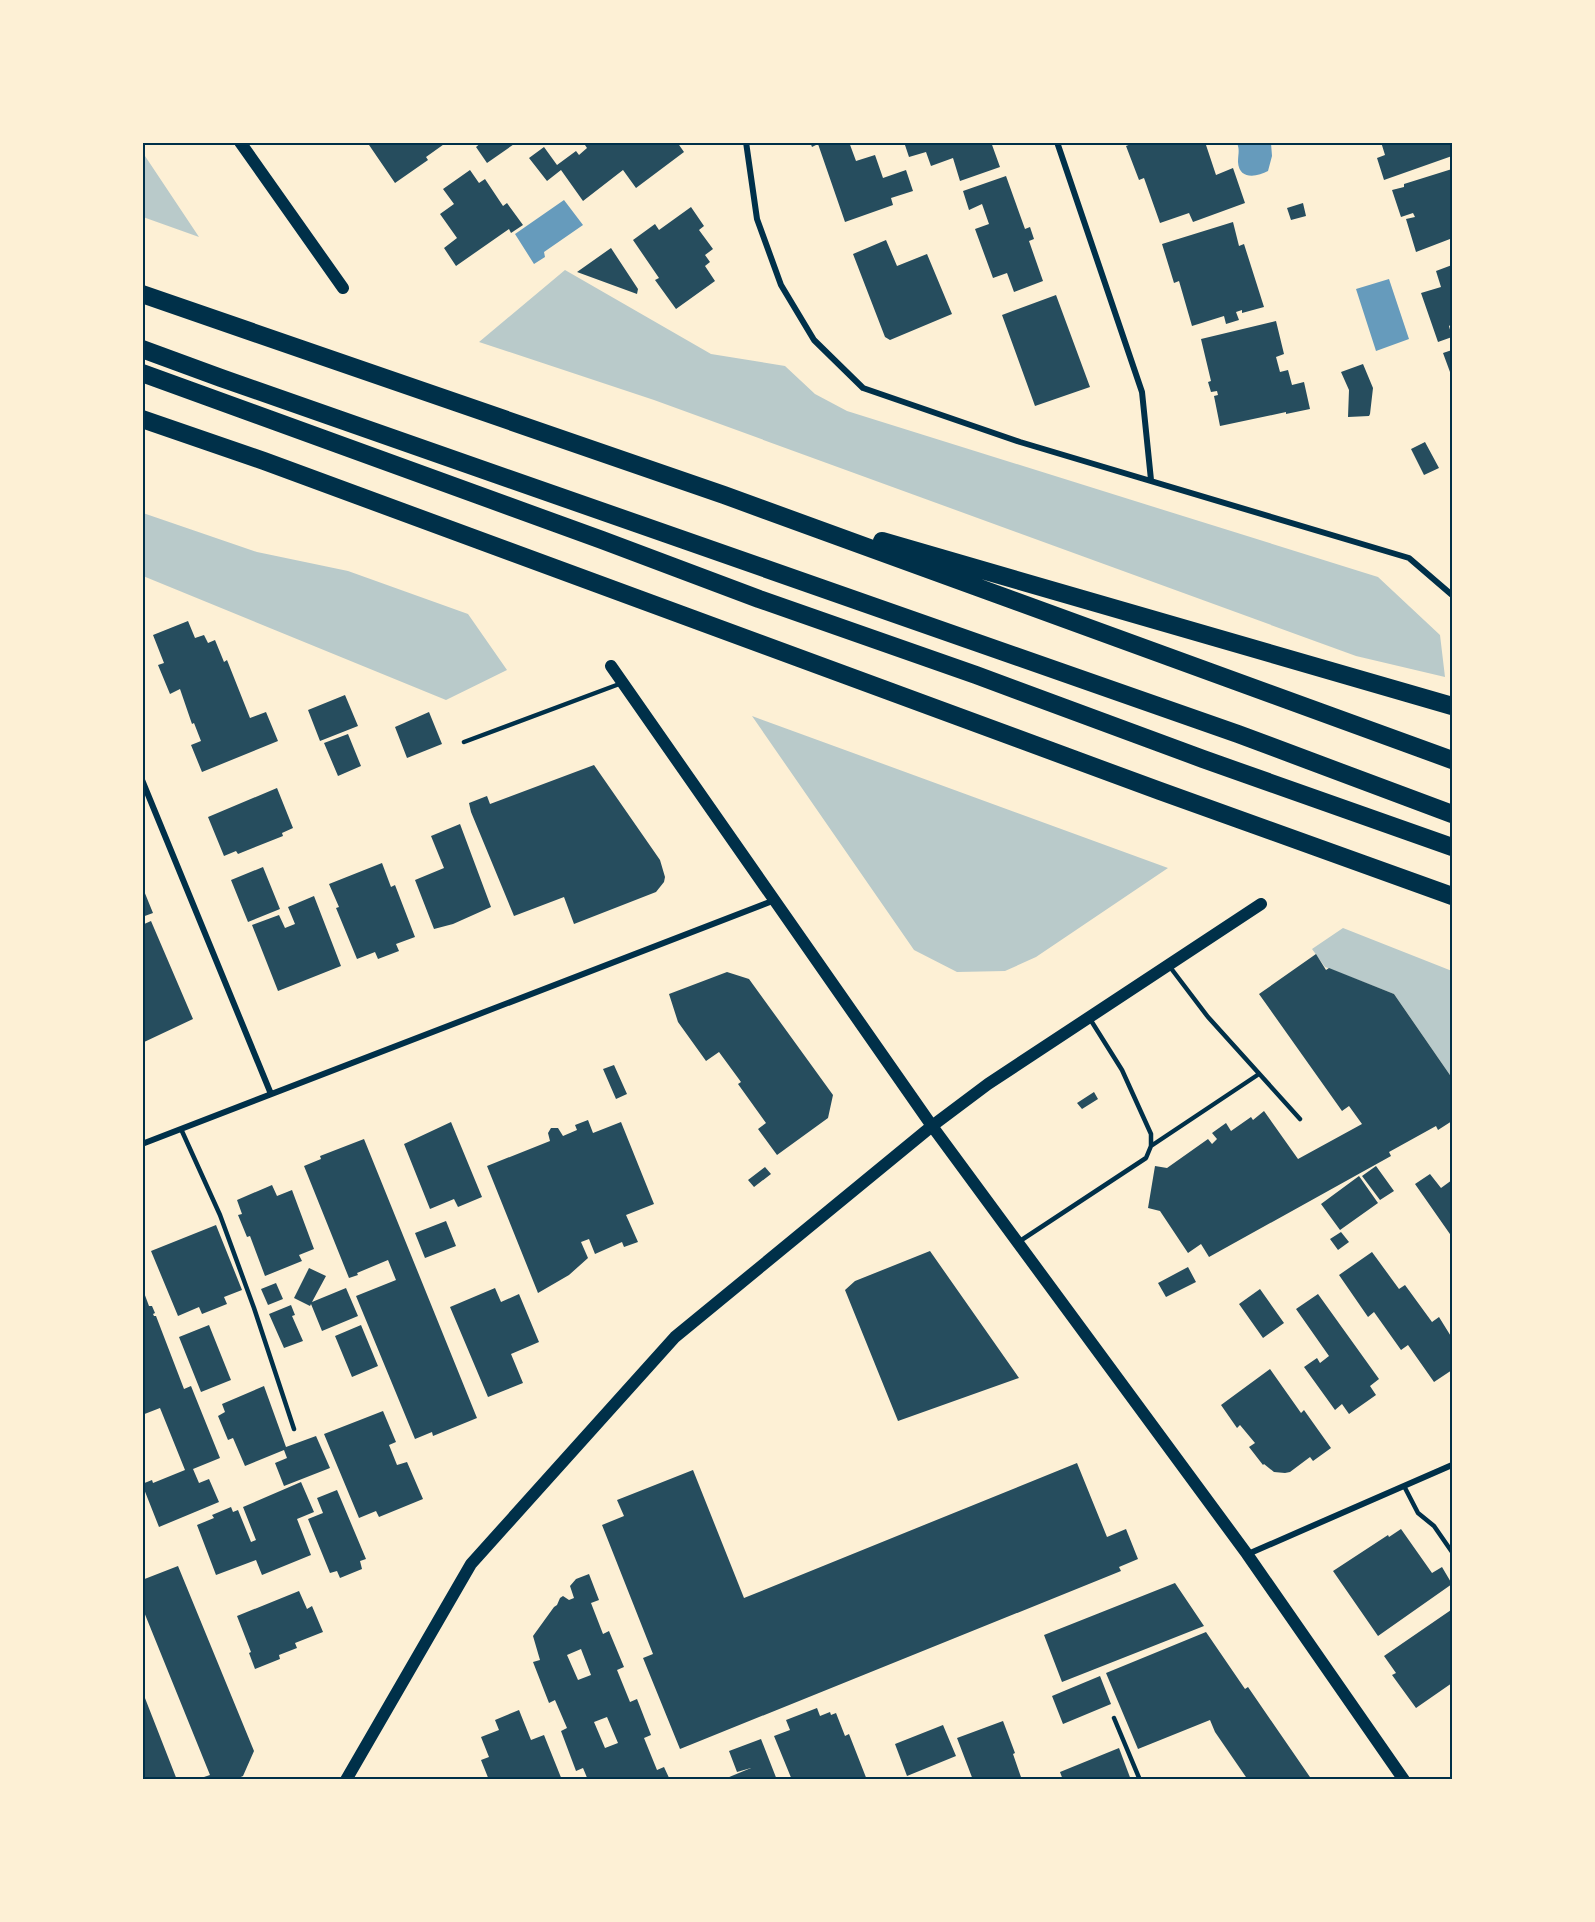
<svg xmlns="http://www.w3.org/2000/svg" width="1595" height="1922" font-family="'Roboto Serif',serif">
	<style>
		.green { fill: #b9caca }
		.water { fill: #669bbc }
		.building { fill: #264d5e; fill-rule: evenodd }
		.lines { fill: none; stroke-linecap: round; stroke-linejoin: round }
		.service { stroke: #003049; stroke-width: 4.5 }
		.minor { stroke: #003049; stroke-width: 6 }
		.secondary { stroke: #003049; stroke-width: 12 }
		.motorway { stroke: #003049; stroke-width: 18 }
		.neatline { fill: none; stroke: #003049; stroke-width: 2 }
	</style>
	<rect width="100%" height="100%" fill="#fdf0d5"/>
	<path class="green" d="M142,153H143L199,237L143,217Z
		M565,270L711,354L785,366L815,394L847,411L1378,577L1440,635L1445,677L1356,656L654,400L479,342Z
		M143,513L257,552L348,571L468,614L507,670L446,700L143,576Z
		M752,716L1168,868L1036,957L1005,971L957,972L914,950Z
		M1343,928L1452,971V1078L1394,994L1325,967L1312,949Z"/>
	<path class="water" d="M1237,143H1271L1272,156L1268,171C1257,177 1239,180 1238,162C1238,154 1240,150 1237,143Z
		M564,200L583,225L544,252L545,257L534,264L515,234Z
		M1389,279L1409,339L1376,351L1356,289Z"/>
	<path class="building" d="M367,142H447L426,157L428,160L395,183Z
		M482,142H517L487,163L476,147Z
		M583,142H677L684,152L636,188L623,170L583,201L561,170L547,181L529,158L544,147L557,165L576,151L579,155L587,148Z
		M810,142H849L856,161L875,155L883,178L906,170L913,191L891,198L893,205L845,222L818,144L812,147Z
		M904,142H991L1000,167L960,181L953,158L931,166L926,152L909,157Z
		M1136,142H1213L1206,145L1216,175L1233,168L1245,203L1193,222L1189,213L1160,223L1144,178L1139,180L1126,146Z
		M1381,142H1452V156L1384,180L1377,158L1385,155Z
		M1452,169V246L1450,239L1416,252L1406,219L1415,217L1413,213L1401,217L1392,190L1404,187V184Z
		M470,170L479,183L485,179L503,206L507,203L523,225L511,233L509,229L456,266L444,248L457,238L440,214L454,204L443,189Z
		M1006,176L1025,229L1030,227L1034,239L1029,241L1043,281L1014,292L1007,273L993,278L975,229L989,224L982,204L969,210L963,191Z
		M1303,203L1306,216L1291,220L1287,208Z
		M691,207L704,226L699,230L713,249L705,255L710,262L705,266L715,281L676,309L655,280L659,278L633,240L655,224L659,230Z
		M1233,222L1239,246L1244,244L1264,307L1242,313V310L1236,312L1239,320L1226,324L1224,316L1192,326L1179,281L1174,283L1162,244Z
		M886,240L897,266L927,254L952,314L890,340L885,337L853,254Z
		M611,248L638,289L637,294L577,272Z
		M1452,265V324L1449,326L1452,337L1438,342L1421,293L1441,287L1436,271Z
		M1056,295L1090,387L1035,406L1002,315Z
		M1276,321L1284,354L1276,357L1280,372L1288,370L1292,385L1304,382L1310,409L1286,414V412L1220,426L1214,396L1218,395L1217,391L1211,392L1208,382L1211,381L1201,339Z
		M1452,350V371L1450,372L1443,353Z
		M1363,364L1373,388L1370,414L1369,416L1348,417L1349,390L1341,372Z
		M1425,442L1439,468L1424,475L1411,449Z
		M188,621L195,638L204,635L208,643L215,640L224,662L227,660L250,718L266,712L278,741L202,772L191,745L201,741L194,723L192,724L180,689L170,694L158,665L164,663L153,635Z
		M345,695L358,726L320,741L308,710Z
		M429,712L442,744L407,758L395,727Z
		M348,734L361,766L338,776L324,743Z
		M594,765L660,860L665,877L664,882L656,892L574,924L564,897L514,916L471,812L469,803L487,796L490,804Z
		M277,788L293,828L282,833L283,836L238,854L236,851L224,856L208,817Z
		M460,824L491,907L453,924L434,929L415,880L444,868L431,836Z
		M382,863L391,887L395,885L415,937L396,944L399,951L378,959L375,952L357,959L336,908L339,907L329,884Z
		M263,867L280,909L248,922L231,880Z
		M142,886L153,913L142,917Z
		M314,896L341,966L278,991L252,925L279,915L285,928L295,924L288,907Z
		M151,921L193,1019L142,1043V925Z
		M1316,954L1326,970L1329,968L1394,994L1452,1078V1121L1438,1130L1436,1126L1389,1152L1391,1156L1209,1257L1201,1244L1188,1253L1160,1211L1148,1208L1155,1166L1167,1168L1208,1139L1212,1144L1217,1139L1212,1133L1226,1123L1231,1131L1251,1117L1253,1120L1264,1111L1298,1159L1362,1124L1349,1106L1342,1111L1259,994Z
		M727,972L749,979L833,1095L828,1118L777,1155L758,1129L766,1123L738,1084L741,1082L719,1052L706,1061L678,1022L669,994Z
		M614,1065L627,1094L616,1099L603,1069Z
		M1094,1092L1098,1099L1082,1109L1077,1103Z
		M588,1120L593,1133L621,1122L654,1204L626,1215L638,1242L624,1247L622,1242L595,1254L589,1239L581,1242L588,1258L569,1275L538,1293L487,1166L550,1141L548,1133L551,1128H558L563,1136L577,1130L575,1125Z
		M451,1122L482,1197L458,1207L454,1199L430,1209L404,1144Z
		M364,1139L477,1418L433,1436L432,1432L415,1439L356,1296L396,1280L388,1260L357,1273L358,1275L349,1278L304,1166L321,1159L320,1156Z
		M1376,1166L1394,1191L1380,1200L1362,1176Z
		M765,1167L771,1174L754,1187L748,1180Z
		M1430,1174L1441,1188L1452,1180V1237L1415,1184Z
		M1359,1176L1378,1203L1340,1230L1321,1204Z
		M272,1185L277,1196L292,1190L314,1249L299,1255L302,1261L265,1276L250,1236L247,1237L238,1215L242,1214L237,1200Z
		M446,1221L456,1246L425,1258L415,1233Z
		M216,1225L242,1290L224,1297L227,1304L202,1314L199,1307L178,1316L151,1251Z
		M1341,1232L1349,1242L1338,1250L1330,1239Z
		M930,1251L1019,1378L898,1421L845,1290L855,1281Z
		M1372,1252L1399,1289L1405,1285L1432,1322L1439,1317L1452,1338V1370L1434,1382L1408,1345L1401,1350L1374,1312L1368,1317L1339,1275Z
		M1188,1267L1196,1282L1166,1297L1158,1283Z
		M309,1268L326,1276L312,1302L346,1288L358,1316L322,1331L311,1304L310,1306L294,1298Z
		M276,1283L283,1299L268,1305L261,1289Z
		M495,1288L501,1302L519,1294L539,1342L511,1354L523,1383L488,1397L450,1307Z
		M1260,1289L1284,1323L1263,1338L1239,1304Z
		M143,1290L149,1306H152L155,1313L153,1314L154,1316H156L184,1389L191,1386L220,1458L193,1469L199,1483L209,1479L219,1502L159,1527L142,1484L152,1480L153,1483L185,1470L160,1408L142,1415Z
		M1318,1294L1379,1379L1370,1386L1376,1395L1349,1414L1342,1404L1335,1410L1304,1367L1317,1358L1320,1363L1329,1356L1296,1309Z
		M291,1305L295,1315L292,1316L303,1341L284,1348L269,1314Z
		M209,1325L231,1380L201,1392L179,1337Z
		M361,1325L378,1366L352,1377L335,1336Z
		M1270,1369L1301,1413L1304,1410L1331,1448L1313,1461L1310,1457L1290,1472L1285,1473L1274,1472L1264,1464L1263,1465L1249,1447L1255,1443L1240,1425L1237,1428L1221,1405Z
		M264,1386L286,1447L316,1436L330,1468L284,1486L275,1463L287,1458L284,1450L245,1466L233,1438L228,1440L218,1416L225,1412L222,1404Z
		M383,1411L396,1442L389,1445L397,1465L407,1462L423,1499L379,1517L376,1511L359,1518L324,1434Z
		M1077,1463L1107,1537L1126,1529L1138,1559L1119,1567L1121,1571L680,1749L643,1658L653,1654L602,1525L624,1516L617,1500L693,1470L744,1598Z
		M301,1482L314,1512L297,1519L311,1555L262,1575L256,1560L216,1575L197,1525L214,1518L212,1515L231,1507L233,1512L238,1510L251,1542L256,1540L243,1507Z
		M337,1490L366,1559L360,1561L362,1569L340,1578L337,1571L330,1573L308,1519L323,1513L317,1498Z
		M1401,1529L1432,1573L1442,1567L1452,1584L1378,1636L1333,1571L1388,1535L1389,1537Z
		M178,1566L254,1751L243,1776L234,1780H205L204,1777L210,1775L142,1607V1580Z
		M589,1574L599,1600L591,1603L603,1634L609,1631L624,1667L617,1670L630,1702L637,1699L651,1735L644,1738L657,1770L664,1767L670,1780H588L583,1768L576,1771L561,1731L567,1728L555,1700L549,1703L533,1662L540,1660L533,1636L554,1607L557,1605L560,1598L563,1596L569,1600L574,1598L570,1586L576,1579ZM581,1649L591,1675L578,1680L567,1655ZM607,1717L618,1743L605,1748L594,1722Z
		M1175,1583L1204,1626L1062,1682L1044,1635Z
		M299,1591L307,1609L312,1606L323,1632L295,1643L297,1648L279,1655L280,1659L255,1669L249,1653L251,1652L237,1616Z
		M1451,1610L1452,1612V1683L1416,1708L1392,1675L1396,1673L1384,1656Z
		M1206,1632L1245,1689L1248,1687L1312,1780H1248L1215,1732L1210,1720L1138,1749L1106,1673Z
		M1100,1676L1111,1704L1063,1724L1052,1696Z
		M142,1693H143L177,1780H142Z
		M817,1708L820,1716L830,1712L831,1715L836,1713L845,1736L849,1734L867,1780H792L774,1736L790,1730L786,1720Z
		M519,1710L531,1740L544,1735L562,1780H489L481,1760L489,1757L481,1737L499,1730L495,1720Z
		M1003,1721L1015,1753L1013,1754L1022,1780H973L957,1738Z
		M943,1725L956,1756L907,1776L895,1744Z
		M761,1739L777,1780H722L751,1768L737,1772L729,1751Z
		M1119,1748L1131,1780H1063L1060,1772Z"/>
	<g class="lines">
		<path class="service" d="M464,742L622,683
			M1170,967L1208,1017L1300,1119
			M181,1129L220,1215L254,1308L294,1429
			M1151,1146L1259,1074
			M1020,1241L1146,1158L1151,1146V1134L1122,1070L1090,1019
			M1404,1486L1418,1513L1434,1526L1452,1552
			M1114,1718L1140,1780"/>
		<path class="minor" d="M746,142L757,219L781,285L814,340L863,388L1020,442L1409,558L1452,595
			M1057,142L1142,392L1151,480
			M142,780L271,1094
			M142,1144L775,900
			M1248,1554L1452,1465"/>
		<path class="secondary" d="M240,142L343,288
			M611,666L932,1126L1247,1554L1404,1780
			M346,1780L471,1564L675,1337L932,1126L988,1084L1261,904"/>
		<path class="motorway" d="M142,294L724,495L1452,760
			M142,349L221,378L1238,734L1452,814
			M142,373L602,540L759,599L976,675L1203,759L1452,847
			M142,419L264,461L1160,791L1452,896
			M882,541L1452,706"/>
	</g>
	<rect width="1595" height="1922" fill="none" stroke="#fdf0d5" stroke-width="288"/>
	<rect x="144" y="144" width="1307" height="1634" class="neatline"/>
</svg>
